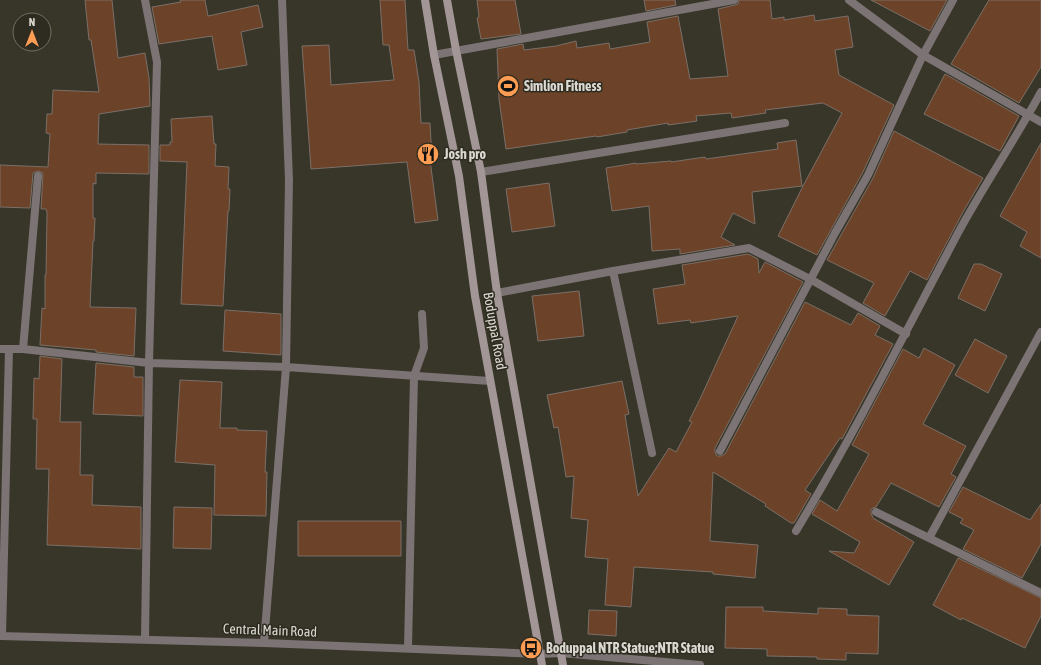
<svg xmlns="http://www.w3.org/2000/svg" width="1041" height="665" font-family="'Asap Condensed',sans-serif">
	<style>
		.building { fill: #6c4328; stroke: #7b6f67 }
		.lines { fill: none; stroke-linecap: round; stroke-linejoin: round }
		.lane { stroke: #7b7374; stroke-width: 8 }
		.street { stroke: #7b7374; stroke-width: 8 }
		.secondary { stroke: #a29697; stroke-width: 8 }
		.labels { text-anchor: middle; stroke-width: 3; stroke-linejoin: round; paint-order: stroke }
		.poi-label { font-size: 14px; font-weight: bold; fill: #dad8d1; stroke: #2e2b20; text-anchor: start }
		.street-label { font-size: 14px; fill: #dad8d1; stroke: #2e2b20 }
	</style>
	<rect width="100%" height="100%" fill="#383529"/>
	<path class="building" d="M85,0H112L118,58L145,53L149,78L150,106L99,114L98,144L149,145V174L96,173V184L93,183V218H95L94,241H93L90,307L136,308L134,356L96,352V350L40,345L42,308L45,309V275H46L47,212L46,209H41L43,173L38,171L33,173L30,208L0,207V165L48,167L50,134L46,133L47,114H52L53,90L99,92L91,40H89Z
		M180,0H205L208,16L258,5L263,27L241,32L247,65L218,70L212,36L159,44L152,7L181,2Z
		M380,0H405L408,50H414L419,82L421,123H430L432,160H430L438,220L415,223L407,162L311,169L302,46L329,45L331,85L394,80L389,45H383Z
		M477,0H515L521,34L481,39L477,18L479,17Z
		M644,0H675L676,5L646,11Z
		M739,0H770L772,19L784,17V20L814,15L815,21L848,16L853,47L835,50L839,75L894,105L863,172L817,255L778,236L803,186L842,113L823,103L765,110L766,113L732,118L731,113L696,116L697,121L668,125V123L627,130V132L597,137L596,136L506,149L499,99L497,49L523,44L524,50L556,46L576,41L577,48L609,43L610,49L650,42L647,22L678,16L690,79L728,76L718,9L735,5L738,4Z
		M871,0H947L930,31Z
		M989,0H1041V67L1019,103L951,64Z
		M945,74L1019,116L1000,151L924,114Z
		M212,116L214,144H216L215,166L229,167L228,189H230L229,211H228L223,306L181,304L187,162L160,161V145H170V142H172L171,119Z
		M894,131L983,178L963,212L927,280L910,271L885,316L863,303L874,283L827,260L873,178Z
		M796,140L802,186L752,192L755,224L733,213L721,237L735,245L680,254V249L652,251L649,206L612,211L606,168L636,163V164L671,161V162L705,157L706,159L778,149L777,143Z
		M1041,143V258L1020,246L1027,232L1000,216Z
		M549,183L555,226L512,232L506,189Z
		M748,254L758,259L759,273L765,262L803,282L715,448V452L717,456H721L725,454L805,302L851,325L858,313L880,326L875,335L893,344L842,439L840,438L805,490L811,494L794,523H791L765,506L766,504L713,472L710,541L758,545L755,578L713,574V572L634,567L631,607L605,605L608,559L585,557L588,520L571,518L574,476L566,477L558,427L554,428L547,395L622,381L629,414L625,415L638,496L669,448L676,452L692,422L689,421L700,399L738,316L691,323L690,320L658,324L653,289L685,284L682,265Z
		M974,264H981L1002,274L985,311L958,298Z
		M579,291L584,336L538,341L532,296Z
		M225,310L281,314V355L223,351Z
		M975,339L1007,356L988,393L955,375Z
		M924,348L955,365L923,424L966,446L951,474L956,477L939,507L891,483L876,507L871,509V513L873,518L914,542L889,585L829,551L854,553L860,542L812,514L820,500L837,511L869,454L852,445L903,349L919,358Z
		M40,356L62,359L60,422H81L80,475H93L92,505L141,507V549L47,545L49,469H36L37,419H33L34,378L39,379Z
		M96,363L134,367V377H143V416L93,414Z
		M180,380L222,382L220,428H237V430L267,431L265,472H267L266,516L214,515L215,465L175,462Z
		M963,487L1030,520L1041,504V544L1022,578L963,549L974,530L960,523L963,519L949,512Z
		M174,507L212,508L211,549L173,548Z
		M298,521H401V556H298Z
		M958,558L1041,598V616L1025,648L962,618L961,620L933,605Z
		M726,607H763V611L818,614V608L847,609V615L879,616L878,654L846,653V660L817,659V657L767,656V649L725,648Z
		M589,610L617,611L616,636L588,634Z"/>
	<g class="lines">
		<path class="lane" d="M414,376L424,348L422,314"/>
		<path class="street" d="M849,0L923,55L1041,122
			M434,55L734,0
			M481,172L785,123
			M613,271L652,453
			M497,293L613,271L749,248L810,279L906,334
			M0,349H23L149,363L286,367L490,381
			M23,349L38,176
			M720,451L835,233L868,175L923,55L953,0
			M876,512L1041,593
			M796,531C854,434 905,333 958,233C984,185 1015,140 1041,92
			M929,538L1041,332
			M0,636L264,643L540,654L561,653L700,665
			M2,636L9,349
			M145,639L149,363L157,62L145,0
			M264,643L286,367L289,180L282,0
			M408,648L414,376"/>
		<path class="secondary" d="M425,0L434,55L459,176L475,296L542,665
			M447,0L456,50L481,172L497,293L563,665"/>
	</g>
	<defs>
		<g id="stadium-disc" transform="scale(1.15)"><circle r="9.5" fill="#fc9d53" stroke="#2e2b20"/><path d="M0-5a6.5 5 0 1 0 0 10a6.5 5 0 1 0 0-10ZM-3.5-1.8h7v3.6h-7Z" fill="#111"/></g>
		<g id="restaurant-disc" transform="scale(1.15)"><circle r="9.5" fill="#fc9d53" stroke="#2e2b20"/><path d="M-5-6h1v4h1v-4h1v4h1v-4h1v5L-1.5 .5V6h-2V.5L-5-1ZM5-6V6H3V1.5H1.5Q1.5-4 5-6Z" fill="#111"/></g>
		<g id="bus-disc" transform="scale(1.15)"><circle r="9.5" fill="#fc9d53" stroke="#2e2b20"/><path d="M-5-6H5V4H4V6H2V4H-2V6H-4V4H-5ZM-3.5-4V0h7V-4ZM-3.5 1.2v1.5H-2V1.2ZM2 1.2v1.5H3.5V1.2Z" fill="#111"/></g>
	</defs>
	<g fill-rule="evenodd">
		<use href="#stadium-disc" x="508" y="86"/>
		<use href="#restaurant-disc" x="428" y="154"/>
		<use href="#bus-disc" x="531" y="648"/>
	</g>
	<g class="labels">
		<g class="poi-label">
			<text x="524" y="91">Simlion Fitness</text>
			<text x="444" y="159">Josh pro</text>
			<text x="546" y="653">Boduppal NTR Statue;NTR Statue</text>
		</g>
		<g class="street-label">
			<text transform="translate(495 331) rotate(80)" y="5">Boduppal Road</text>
			<text transform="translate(270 630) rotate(2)" y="5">Central Main Road</text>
		</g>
	</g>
	<g transform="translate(32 32)"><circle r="19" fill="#2e2b20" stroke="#737067"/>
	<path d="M0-3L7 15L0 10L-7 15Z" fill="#fc9d53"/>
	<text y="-6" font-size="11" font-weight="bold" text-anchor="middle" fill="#dad8d1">N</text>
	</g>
</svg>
